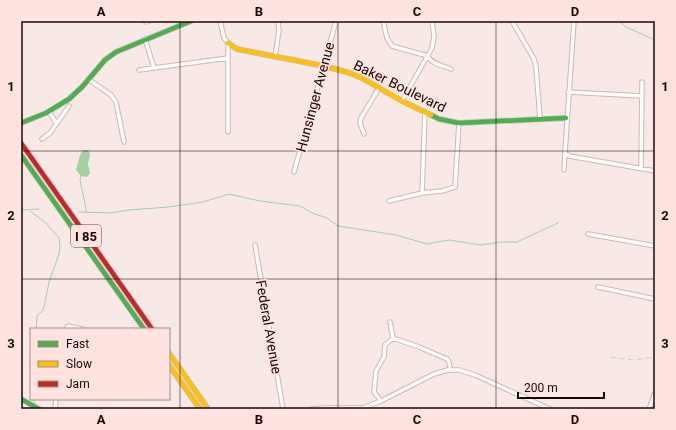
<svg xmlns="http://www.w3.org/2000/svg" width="676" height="430" font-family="Roboto,sans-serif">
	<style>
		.water { fill: #a6cfa1 }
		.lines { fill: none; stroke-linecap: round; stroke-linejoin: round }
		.stream { stroke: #a6cfa1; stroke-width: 1 }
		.street-casing { stroke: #c8bab8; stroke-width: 5.5 }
		.fast-casing { stroke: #c8bab8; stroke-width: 6 }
		.slow-casing { stroke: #c8bab8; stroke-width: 6 }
		.jam-casing { stroke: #c8bab8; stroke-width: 6 }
		.street { stroke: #fefcfb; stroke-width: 3.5 }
		.fast { stroke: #4caf50; stroke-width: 4.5 }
		.slow { stroke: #ffc107; stroke-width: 4.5 }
		.jam { stroke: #c62828; stroke-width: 4.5 }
		.rail { stroke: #d4d0cf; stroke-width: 1; stroke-dasharray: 6 3; stroke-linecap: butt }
		.grid { fill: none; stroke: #180908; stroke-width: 1; stroke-opacity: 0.55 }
		.labels { text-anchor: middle; stroke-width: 3.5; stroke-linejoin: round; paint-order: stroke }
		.shield { fill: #ffe3e0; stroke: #5d4a49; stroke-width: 1 }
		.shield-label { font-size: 13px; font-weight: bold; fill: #180908 }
		.street-label { font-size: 14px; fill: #180908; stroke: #ffe3e0 }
		.neatline { fill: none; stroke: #180908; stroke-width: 1.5 }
		.grid-label { font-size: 13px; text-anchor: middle; font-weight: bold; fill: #180908 }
	</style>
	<rect width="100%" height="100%" fill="#f8e9e7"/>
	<path class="water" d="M83,150H88L90,154L88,164L90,173L87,177L81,176L76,170L80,155Z"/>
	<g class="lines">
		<path class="stream" d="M619,21L626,27L655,40
			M81,176L80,180L86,208V212
			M21,210L39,209
			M30,211L46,223L59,238L60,246L59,254L49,282L45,303L43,310L37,316L36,329
			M79,212L111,213L129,210L168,207L203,202L229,194L260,201L300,206L312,213L327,218L338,226L396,235L427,244L449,240L481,245L501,242H517L558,223
			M31,354L30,365L31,371
			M34,399V402"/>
		<g class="street-casing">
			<path id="street" d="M145,21L146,22L149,21
				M220,21L224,38L228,43V132
				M383,21L387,38L392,46L428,56C431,64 444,66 451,69
				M512,21L534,59L536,67L540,119
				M574,21L565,153L569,156L655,171
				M145,39L154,68
				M275,57L279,30L278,21
				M139,70L228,58
				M88,79L111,95L116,102L124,142
				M568,92L642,96
				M402,101L432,48L434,36L432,21
				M49,112L57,124
				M364,134L360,123L361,118L379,88
				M42,139L50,133L69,106
				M641,169L642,82
				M564,170L565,153
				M294,172L336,21
				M422,193L425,112
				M389,201L422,193L442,191L455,187L459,123
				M588,234L655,246
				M255,245L283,409
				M598,287L655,299
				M390,322L393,338L419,347L447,359L449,362L450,369
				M66,329L68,326L82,329
				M381,401L374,392L376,371L384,357L385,345L393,338
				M55,409L56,399
				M311,409L324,408H363L381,401L434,374L448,370H459L475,375L550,409
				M649,409L655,393"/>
		</g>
		<g class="fast-casing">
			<path id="fast" d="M431,115L439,119L459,123L566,118
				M21,123L46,113L69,99L82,87L105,60L116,52L191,21
				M21,155L144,329
				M21,399L39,409"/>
		</g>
		<g class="slow-casing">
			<path id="slow" d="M228,43L237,49L324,66L350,73L362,78L402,101L431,115
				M169,353L208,409
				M169,365L200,409"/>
		</g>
		<g class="jam-casing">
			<path id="jam" d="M21,143L152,329"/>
		</g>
		<use href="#street" class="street"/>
		<use href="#fast" class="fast"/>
		<use href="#slow" class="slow"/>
		<use href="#jam" class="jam"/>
		<path class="rail" d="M610,357L634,360L655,357"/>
	</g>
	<path class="grid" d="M180,21V409M338,21V409M496,21V409M21,151H655M21,279H655"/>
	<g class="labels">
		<rect class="shield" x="71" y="225" width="30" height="22" rx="3"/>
		<g class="shield-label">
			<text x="86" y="241">I 85</text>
		</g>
		<g class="street-label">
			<text transform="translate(400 86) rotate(26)" y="5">Baker Boulevard</text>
			<text transform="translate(315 97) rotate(-75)" y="5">Hunsinger Avenue</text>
			<text transform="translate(269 327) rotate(80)" y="5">Federal Avenue</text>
		</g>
	</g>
	<rect width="676" height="430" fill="none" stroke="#ffe3e0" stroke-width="44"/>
	<rect x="30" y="328" width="140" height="72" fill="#ffe3e0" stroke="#a38c8a"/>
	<rect x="38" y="341" width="20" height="6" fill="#4caf50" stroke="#a38c8a"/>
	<text x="66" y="348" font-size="12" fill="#180908">Fast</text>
	<rect x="38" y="361" width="20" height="6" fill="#ffc107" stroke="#a38c8a"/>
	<text x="66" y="368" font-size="12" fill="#180908">Slow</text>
	<rect x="38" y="381" width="20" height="6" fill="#c62828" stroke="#a38c8a"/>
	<text x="66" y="388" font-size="12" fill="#180908">Jam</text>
	<path d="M518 392v6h86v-6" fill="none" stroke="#180908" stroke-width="2"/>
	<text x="524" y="392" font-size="12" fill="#180908" stroke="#ffe3e0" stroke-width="3" paint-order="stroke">200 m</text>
	<rect x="22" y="22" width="632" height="386" class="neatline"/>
	<g class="grid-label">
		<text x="101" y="16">A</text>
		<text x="259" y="16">B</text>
		<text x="417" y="16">C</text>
		<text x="575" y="16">D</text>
		<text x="11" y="91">1</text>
		<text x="665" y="91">1</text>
		<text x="11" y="220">2</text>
		<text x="665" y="220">2</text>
		<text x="11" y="348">3</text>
		<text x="665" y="348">3</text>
		<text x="101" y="424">A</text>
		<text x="259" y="424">B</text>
		<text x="417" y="424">C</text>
		<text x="575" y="424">D</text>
	</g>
</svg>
